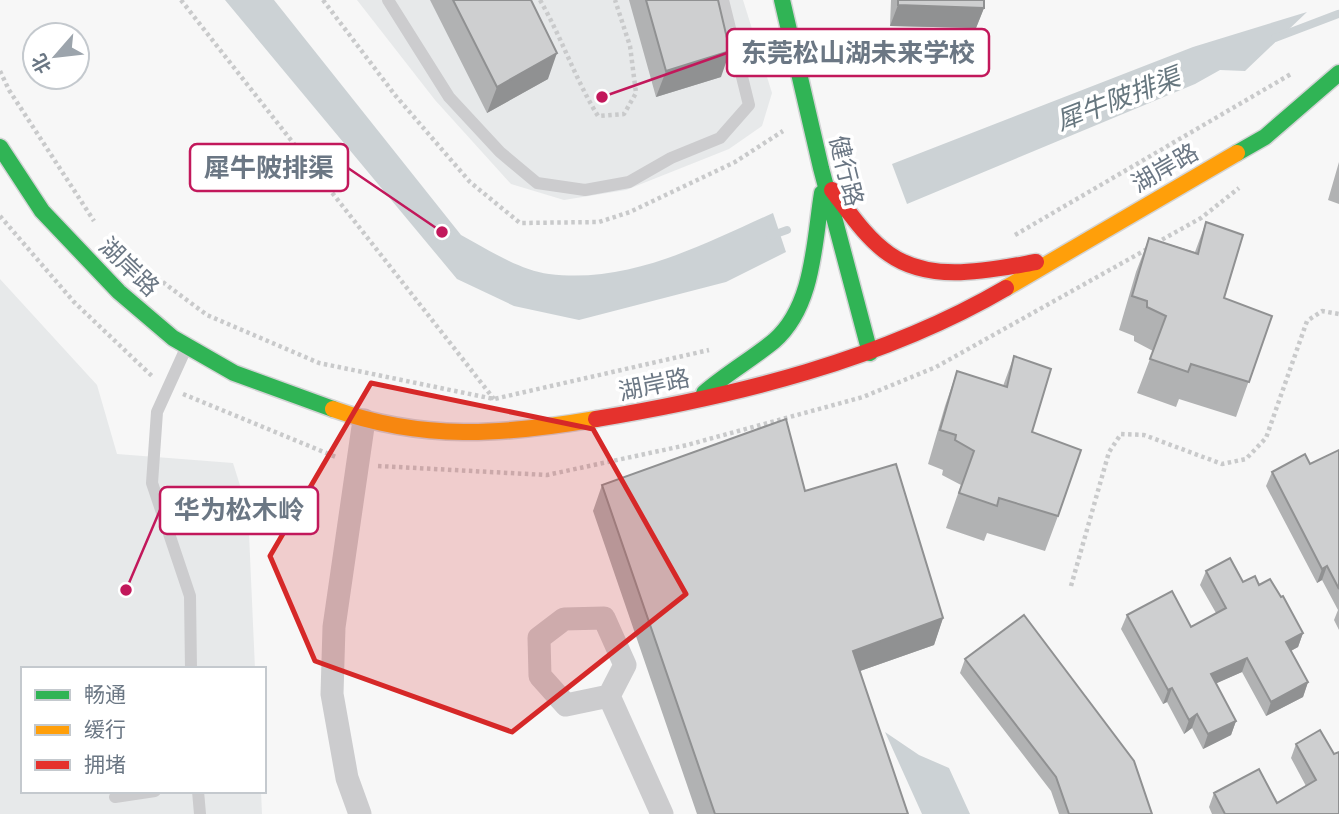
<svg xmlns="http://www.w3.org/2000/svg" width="1339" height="814" font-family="'Asap Condensed','Noto Sans SC',sans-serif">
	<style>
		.built { fill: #e7e9ea }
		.water { fill: #ccd2d5 }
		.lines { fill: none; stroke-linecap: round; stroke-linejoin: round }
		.stream { stroke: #ccd2d5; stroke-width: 8 }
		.fast-casing { stroke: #d3d4d5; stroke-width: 19 }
		.slow-casing { stroke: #d3d4d5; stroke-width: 19 }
		.jam-casing { stroke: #d3d4d5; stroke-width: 19 }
		.path { stroke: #c9cacb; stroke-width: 4.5; stroke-dasharray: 3.5 3.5; stroke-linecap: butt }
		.lane { stroke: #ccccce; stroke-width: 12 }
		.street { stroke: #ccccce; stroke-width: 23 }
		.fast { stroke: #30b455; stroke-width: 16 }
		.slow { stroke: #ff9f0a; stroke-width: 16 }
		.jam { stroke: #e5322d; stroke-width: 16 }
		.wall { fill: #b1b2b3 }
		.shaded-wall { fill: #909192 }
		.building { fill: #cecfd0; stroke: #909192; stroke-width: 2 }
		.marked { fill: #d62828; fill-opacity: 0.2; stroke: #d62828; stroke-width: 5; stroke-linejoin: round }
		.labels { text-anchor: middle; stroke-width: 7; stroke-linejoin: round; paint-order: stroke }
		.street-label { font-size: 24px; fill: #6b7784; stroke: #fff }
		.water-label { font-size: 26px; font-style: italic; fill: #67777f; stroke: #fff }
		.leader { fill: none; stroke: #c2185b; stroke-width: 2.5 }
		.callout-dot { fill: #c2185b; stroke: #fff; stroke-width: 2.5 }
		.callout { fill: #fff; stroke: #c2185b; stroke-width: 2.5 }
		.callout-label { font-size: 26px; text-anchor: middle; font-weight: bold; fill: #6b7784 }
	</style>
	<rect width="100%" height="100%" fill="#f7f7f7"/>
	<path class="built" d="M357,0H743L772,93L762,126L729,149L626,190L564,200L511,184L435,100Z
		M0,279L97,385L117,454L233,463L248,511L255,669H23V791H261L262,814H0Z"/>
	<path class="water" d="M225,0H274L461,235C487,249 519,270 549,274C629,284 702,245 773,213L786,252L726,282L579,320L514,306L457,279Z
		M1307,12L1245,71L1220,70L1195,84L907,204L892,164L1193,47Z
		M885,732L919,755L949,768L970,814H922Z"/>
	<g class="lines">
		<path class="stream" d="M1275,38L1338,14
			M770,236L787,230"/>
		<g class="fast-casing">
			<path id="fast" d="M782,0L821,168L870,353
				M0,147L42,211L119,292L173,338L234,373L333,409
				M1237,153L1265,137L1339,73
				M704,393C726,374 752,359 774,341C814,306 814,242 822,193"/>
		</g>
		<g class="slow-casing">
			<path id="slow" d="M1006,288L1237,153
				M333,409C423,441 503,435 596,419"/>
		</g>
		<g class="jam-casing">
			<path id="jam" d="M832,190C849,212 866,238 889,254C931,284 990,270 1036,262
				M596,419C735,396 883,360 1006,288"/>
		</g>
		<path class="path" d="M181,0L494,399
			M323,0L395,95L470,182L520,223L599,222L630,212L735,162L783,131
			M540,0C562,38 575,79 598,116L624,114L636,93L630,46L615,0
			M0,71L9,90L94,221
			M0,216L74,302L154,378
			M1015,235L1291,74
			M1156,243L1201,218L1239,188
			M129,257L207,315L319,363L494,399L709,350
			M183,394L336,457
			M378,466L547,475L687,445L863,397L936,367L1149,248
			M1071,586L1109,452L1121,434L1144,435L1222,464L1246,459L1266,438L1307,321L1322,311L1339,314"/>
		<path class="lane" d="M388,0L449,97L500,152L537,183L585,190L629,182L671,158L720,138L749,105L723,0
			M187,346L157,412L152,483L190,596L191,669
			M198,791L200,814
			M115,797L155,791"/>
		<path class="street" d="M604,618L625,665L609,696L566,705L540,676L539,638L564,619Z
			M609,696L662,814
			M360,814L347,778L332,694L334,627L364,420"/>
		<use href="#fast" class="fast"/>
		<use href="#slow" class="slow"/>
		<use href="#jam" class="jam"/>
	</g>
	<path class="wall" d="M430,0H531L548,79L487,113Z
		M629,0H718L721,77L656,97Z
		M891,0H984V8L976,28L890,26Z
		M1339,162V204L1328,200Z
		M1206,222L1224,298L1272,316L1236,417L1179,399L1176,407L1137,393L1153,351L1134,341V336L1119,330L1136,272L1149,238L1195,252Z
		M1014,356L1032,432L1058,516L1045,551L987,533L984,541L946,528L961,485L942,475L943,470L928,464L945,406L957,371L1003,386Z
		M1339,450V630L1334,620L1338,610L1322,580L1317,583L1266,486L1272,472L1310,464Z
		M602,485L943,618L934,645L860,671L908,814H697L593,511Z
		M1206,571L1243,582L1259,585L1281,597L1303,633L1298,647L1291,651L1308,682L1303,697L1266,716L1242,672L1216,683L1236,721L1231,735L1203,749L1192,728L1184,734L1167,702L1163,704L1121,629L1127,615L1191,627L1216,613L1200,585Z
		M965,659L1152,814H1059L1051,791L960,673Z
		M1296,744L1339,814H1212L1209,807L1214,793L1277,803L1306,786L1291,758Z"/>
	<path class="shaded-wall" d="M898,5L984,8L976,28L890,26Z
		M730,51L721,77L656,97L666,71Z
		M557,53L548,79L487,113L497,87Z
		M1327,566L1322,580L1317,583L1322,569Z
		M943,618L934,645L843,677L853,651Z
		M1303,633L1298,647L1281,656L1286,642Z
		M1247,658L1242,672L1206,688L1211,674Z
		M1308,682L1303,697L1266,716L1271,702Z
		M1172,688L1167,702L1163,704L1168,690Z
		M1197,714L1192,728L1184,734L1189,720Z
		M1236,721L1231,735L1203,749L1208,734Z"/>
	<path class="building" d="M453,0H531L557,53L497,87Z
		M646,0H718L730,51L666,71Z
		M898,0H984V8L898,5Z
		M1206,222L1243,235L1224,298L1272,316L1249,382L1191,364L1188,372L1150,359L1166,316L1147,307V301L1132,296L1149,238L1198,254Z
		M1014,356L1051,369L1032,432L1081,450L1058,516L999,498L997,506L959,493L974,451L955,440L956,435L940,430L957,371L1007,387Z
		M786,419L805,491L896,464L943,618L853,651L908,814H715L602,485Z
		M1339,450V589L1327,566L1322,569L1272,472L1305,454L1310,464Z
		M1230,558L1243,582L1255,576L1259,585L1270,579L1281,597L1283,596L1303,633L1286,642L1308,682L1271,702L1247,658L1211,674L1236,721L1208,734L1197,714L1189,720L1172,688L1168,690L1127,615L1172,591L1191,627L1226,608L1206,571Z
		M1024,615L1134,761L1152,814H1069L1056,777L965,659Z
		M1320,730L1334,754L1339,752V814H1225L1214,793L1259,769L1277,803L1316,780L1296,744Z"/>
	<path class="marked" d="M371,383L593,429L686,594L512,732L315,661L270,556Z"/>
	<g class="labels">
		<g class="street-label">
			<text transform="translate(1165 168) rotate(-30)" y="8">湖岸路</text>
			<text transform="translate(846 171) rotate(76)" y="8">健行路</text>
			<text transform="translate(129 267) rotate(44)" y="8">湖岸路</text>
			<text transform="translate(654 385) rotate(-12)" y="8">湖岸路</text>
		</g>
		<g class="water-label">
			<text transform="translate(1118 99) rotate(-21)" y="9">犀牛陂排渠</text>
		</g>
	</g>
	<path class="leader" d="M602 97L727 53M442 232L348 168M126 590L160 510"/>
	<g class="callout-dot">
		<circle cx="602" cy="97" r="7"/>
		<circle cx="442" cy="232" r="7"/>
		<circle cx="126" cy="590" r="7"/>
	</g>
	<g class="callout">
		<rect x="727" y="29" width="262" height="47" rx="7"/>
		<rect x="190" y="144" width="158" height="47" rx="7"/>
		<rect x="160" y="487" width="158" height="47" rx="7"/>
	</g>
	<g class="callout-label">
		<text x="858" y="62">东莞松山湖未来学校</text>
		<text x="269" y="177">犀牛陂排渠</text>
		<text x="239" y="519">华为松木岭</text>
	</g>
	<rect x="21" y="667" width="245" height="126" fill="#ffffff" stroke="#c4c9ce" stroke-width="2"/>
	<rect x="35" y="690" width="35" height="10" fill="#30b455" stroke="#c4c9ce" stroke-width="2"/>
	<text x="84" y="702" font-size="21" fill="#6b7784">畅通</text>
	<rect x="35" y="725" width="35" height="10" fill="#ff9f0a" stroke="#c4c9ce" stroke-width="2"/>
	<text x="84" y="737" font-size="21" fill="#6b7784">缓行</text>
	<rect x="35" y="760" width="35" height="10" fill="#e5322d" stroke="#c4c9ce" stroke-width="2"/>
	<text x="84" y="772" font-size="21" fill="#6b7784">拥堵</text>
	<g transform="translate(56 56) rotate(242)"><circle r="33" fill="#ffffff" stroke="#c4c9ce" stroke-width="2"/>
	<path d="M0-5L12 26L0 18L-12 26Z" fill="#9ca4ac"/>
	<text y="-10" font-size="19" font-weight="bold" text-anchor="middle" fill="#6b7784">北</text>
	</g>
</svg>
